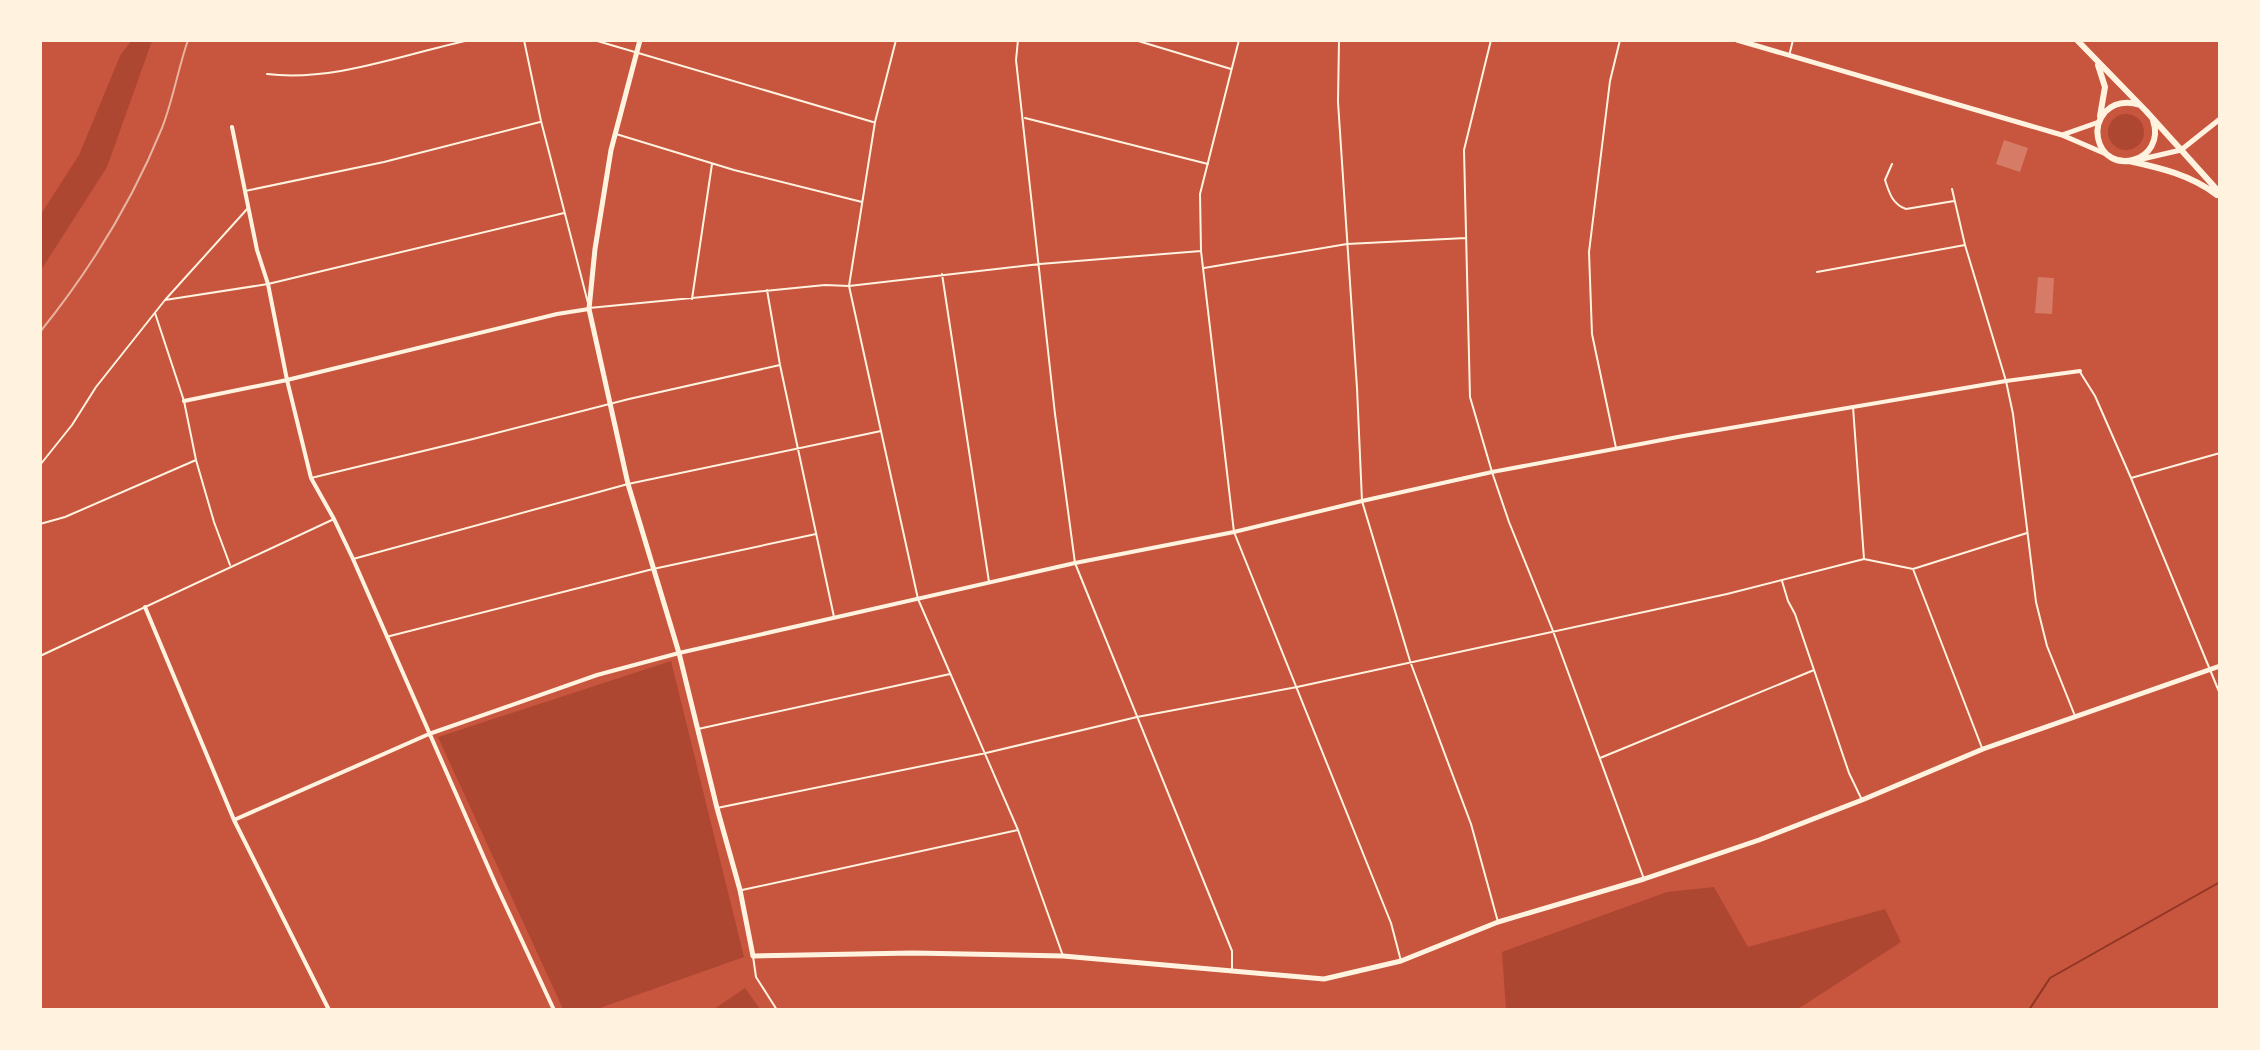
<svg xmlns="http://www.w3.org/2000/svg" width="2260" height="1050" font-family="Arial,sans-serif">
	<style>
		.green { fill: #ae4732 }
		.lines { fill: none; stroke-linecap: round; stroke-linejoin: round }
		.stream { stroke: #8f3625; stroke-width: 2 }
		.building { fill: #d67c66 }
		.service { stroke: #fff3e0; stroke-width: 2 }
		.minor { stroke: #fff3e0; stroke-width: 4 }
		.secondary { stroke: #fff3e0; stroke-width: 5 }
		.primary { stroke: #fff3e0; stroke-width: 6 }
		.rail { stroke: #e9b49f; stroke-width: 2 }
	</style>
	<rect width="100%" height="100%" fill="#c8553d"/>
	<path class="green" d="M131,41H152L107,167L41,270V214L79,155L120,56Z
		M2108 132a18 18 0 1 1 36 0a18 18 0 1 1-36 0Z
		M671,661L744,957L597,1009H563L438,737Z
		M1714,887L1748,947L1885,909L1901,942L1798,1009H1506L1502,952L1667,892Z
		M745,988L760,1009H714Z"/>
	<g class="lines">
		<path class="stream" d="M2029,1010L2050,978L2220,882"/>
	</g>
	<path class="building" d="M2004,140L2028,148L2020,172L1996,164Z
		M2038,277L2054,278L2052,314L2035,313Z"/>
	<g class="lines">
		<path class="service" d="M524,40L541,121L588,303
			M594,40L873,122
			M896,40L875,122L849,286L918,599L1018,830L1063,956
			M1018,40L1016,60L1055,414L1075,563L1232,951V969
			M1135,40L1231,69
			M1239,40L1200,194L1201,251L1234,532L1391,923L1401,961
			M1339,40L1338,102L1357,388L1362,501L1410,661L1471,824L1498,922
			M1491,40L1464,150L1470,397L1492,472L1509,522L1553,631L1644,879
			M1789,56L1793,40
			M267,74C335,82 403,54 470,40
			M1025,118L1208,164
			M616,134L734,170L862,202
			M1892,164L1885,180C1889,192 1892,204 1906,209L1954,201
			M1952,189L1965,245L2006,381L2013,414L2036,602L2047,646L2075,716
			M245,191L384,162L540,122
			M1204,268L1347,244L1466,238
			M1817,272L1965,245
			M942,274L989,582
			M767,290L780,365L834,617
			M692,299L712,164
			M165,300L268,284L564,213
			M589,308L825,285L849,286L1040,264L1201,251
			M155,313L184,401L196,460L214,522L230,565
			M2080,372L2095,396L2131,478L2220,694
			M1853,407L1864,559
			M1616,448L1592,334L1589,252L1610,81L1620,40
			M40,465L72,425L96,387L165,300L248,208
			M311,478L473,439L629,399L780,365
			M2131,478L2220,453
			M40,479V487
			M40,524L65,517L196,460
			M353,559L628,484L881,431
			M1913,569L1982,748
			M1782,581L1788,601L1795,614L1849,773L1861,798
			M386,637L653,569L816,534
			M40,656L334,519
			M698,729L950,674
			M1600,758L1814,670
			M717,808L986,753L1137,717L1297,687L1727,594L1864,559L1913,569L2027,533
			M742,890L1018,830
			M753,956L756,977L777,1010"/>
		<path class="minor" d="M232,127L257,250L268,284L287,380L311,478L334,519L353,559L496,885L554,1010
			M184,401L287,380L557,314L589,309
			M145,607L234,820L329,1010
			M234,820L429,734L597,675L679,653L1075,563L1234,532L1362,501L1492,472L1683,436L2006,381L2080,371"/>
		<path class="secondary" d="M640,40L611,150L595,249L589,309L628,484L679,653L717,808L740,890L753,956L913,953L1063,956L1324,979L1401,961L1498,922L1644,879L1759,840L1862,800L1983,749L2220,666
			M1737,40L2062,135L2106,154
			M2062,135L2099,122
			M2138,160L2181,150L2220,119"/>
		<path class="primary" d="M2077,40L2146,111L2220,193
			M2098,65L2105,87L2100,116
			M2140,105C2127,101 2115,102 2105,112C2099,119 2096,128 2098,138C2106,178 2167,162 2153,120
			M2129,161C2161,168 2191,175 2217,195"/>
		<path class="rail" d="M40,332C90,270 132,202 162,128C173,100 178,69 188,40"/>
	</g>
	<rect width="2260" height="1050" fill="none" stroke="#fff3e0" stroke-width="84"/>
</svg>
